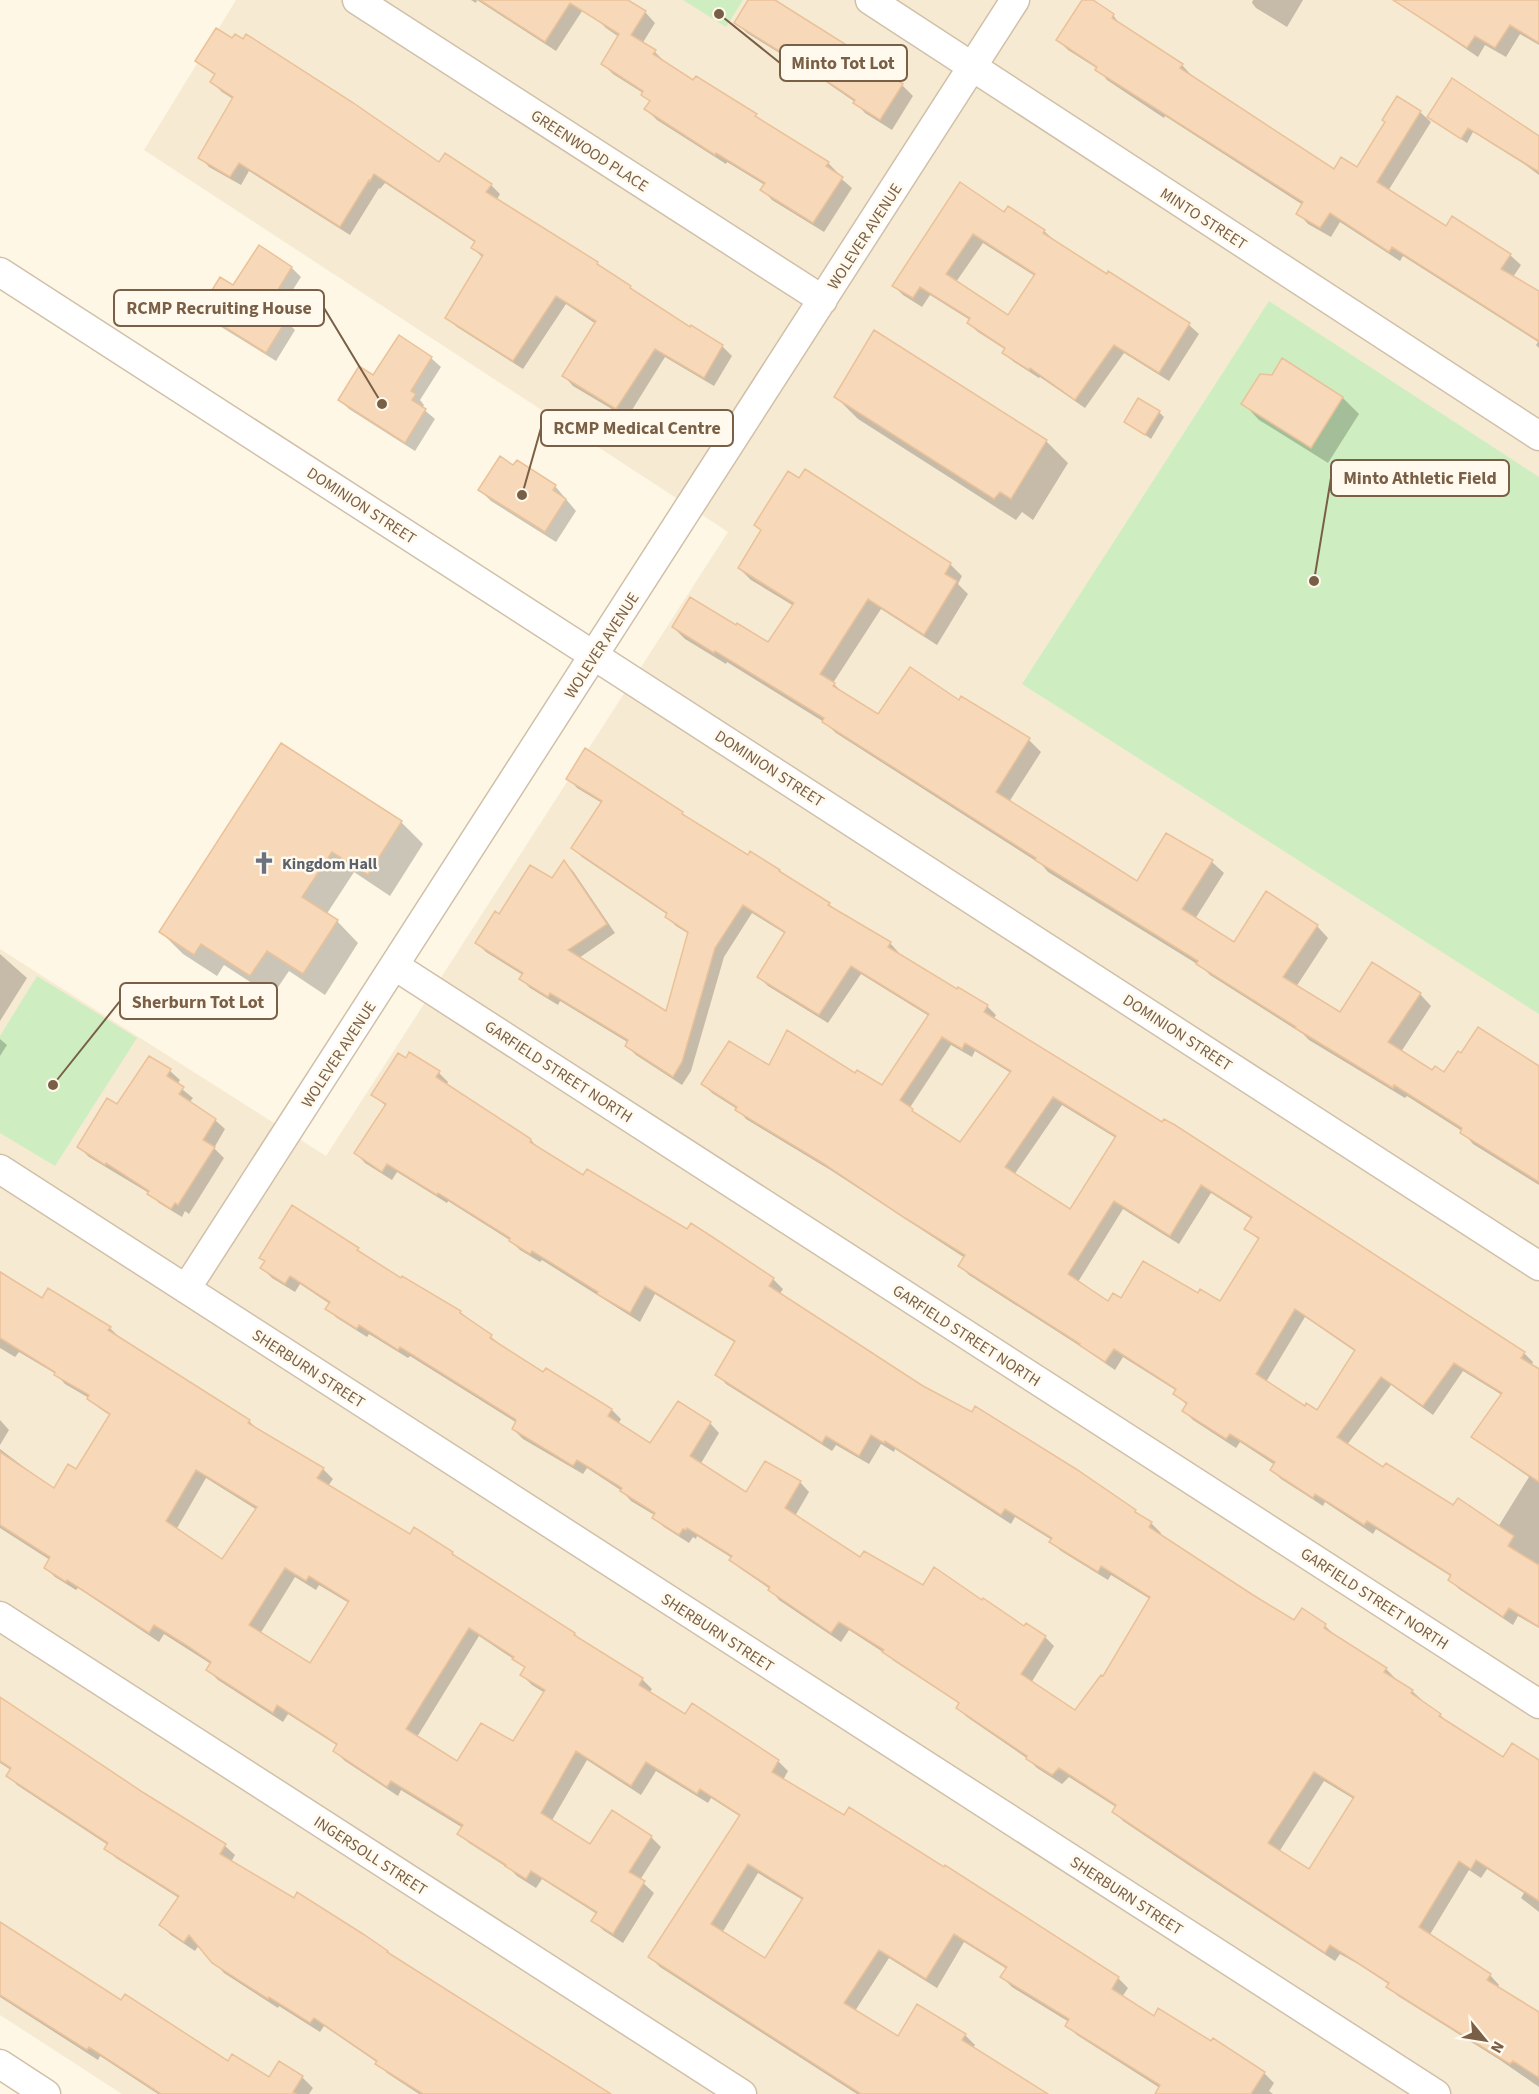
<svg xmlns="http://www.w3.org/2000/svg" width="1539" height="2094" font-family="'Source Sans 3',sans-serif">
	<style>
		.residential { fill: #f7ead2 }
		.green { fill: #ceeec1 }
		.shadow { fill: #0003; fill-rule: evenodd }
		.building { fill: #f7d9b9; stroke: #ebc198; stroke-width: 1.5; fill-rule: evenodd }
		.lines { fill: none; stroke-linecap: round; stroke-linejoin: round }
		.minor-casing { stroke: #d1c0a9; stroke-width: 31 }
		.minor { stroke: #fff; stroke-width: 28 }
		.labels { text-anchor: middle; stroke-width: 5; stroke-linejoin: round; paint-order: stroke }
		.street-label { font-size: 16px; fill: #7a5f47; stroke: #fffaed }
		.worship-label { font-size: 16px; font-weight: bold; fill: #5b616d; stroke: #fffaed; text-anchor: start }
		.leader { fill: none; stroke: #7a5f47; stroke-width: 2 }
		.callout-dot { fill: #7a5f47; stroke: #fffaed; stroke-width: 2 }
		.callout { fill: #fffaed; stroke: #7a5f47; stroke-width: 2 }
		.callout-label { font-size: 18px; text-anchor: middle; font-weight: bold; fill: #7a5f47 }
	</style>
	<rect width="100%" height="100%" fill="#fef7e5"/>
	<path class="residential" d="M236,0H1539V2094H122L0,2015V949L326,1156L728,532L144,150Z"/>
	<path class="green" d="M683,0H743L726,27Z
		M1269,301L1539,477V1014L1022,684Z
		M37,976L137,1038L55,1166L0,1133V1036Z"/>
	<path class="shadow" d="M471,0H581L586,5L556,51L477,0L476,3Z
		M607,0H625L645,12L655,23L642,44L655,52L665,62L694,82L697,78L756,116L762,122L828,163L838,173L837,175L852,188L824,232L772,200L762,189L765,185L727,162L726,164L657,120L646,109L651,102L643,93L613,74L603,64L619,37L606,28L596,18Z
		M750,0H772L844,45L851,52L902,85L913,96L892,130L865,113L855,102L823,80L747,33L736,22Z
		M1084,0H1090L1113,15L1122,27L1182,65L1192,76L1191,77L1334,171L1358,169L1386,122L1397,98L1420,112L1431,122L1388,191L1446,228L1510,255L1521,265L1513,277L1539,294V348L1536,345L1538,342L1403,256L1400,261L1340,222L1331,237L1308,224L1298,213L1303,205L1165,116L1164,118L1107,80L1098,69L1068,50L1058,40Z
		M1253,0H1303L1287,27L1256,8L1252,3Z
		M1394,0H1539V45L1520,34L1506,57L1485,45L1478,57Z
		M197,61L491,185L500,194L496,201L597,263L604,270L630,287L640,297L690,329L691,327L722,346L732,356L714,386L665,357L627,418L573,386L564,376L596,324L566,304L523,369L457,327L447,317L483,258L473,248L476,243L385,183L380,189L379,188L350,235L249,171L241,185L209,167L200,157L233,99L222,92L212,82L216,76Z
		M1434,121L1539,138V175L1527,166L1473,132L1467,143Z
		M960,184L1005,214L1044,231L1054,240L1107,276L1109,273L1189,325L1199,334L1169,381L1124,353L1085,408L1040,377L1039,378L1014,362L1004,353L1006,350L978,332L968,323L970,320L930,295L922,307L903,295L894,286ZM983,243L1035,276L1009,317L956,282Z
		M260,247L292,268L301,277L280,310L285,315L283,318L295,330L276,361L210,320L201,310L233,287Z
		M875,332L1046,441L1068,463L1033,520L1022,512L1016,520L858,419L836,397Z
		M400,337L431,358L441,367L420,400L424,405L422,408L435,419L415,451L349,409L340,400L373,377Z
		M1283,360L1343,398L1359,414L1328,463L1259,420L1243,403L1273,376Z
		M1159,412L1164,417L1151,439L1126,421Z
		M555,486L576,511L556,542L491,501L480,490Z
		M756,525L950,564L962,576L958,584L968,594L937,645L881,609L833,683L846,696L878,716L959,703L962,699L1029,740L1041,752L1009,802L1137,883L1212,862L1224,873L1195,919L1234,944L1317,926L1328,938L1296,987L1340,1014L1420,994L1431,1006L1401,1052L1433,1072L1445,1074L1539,1068V1185L1473,1144L1462,1131L1407,1096L1405,1098L1309,1040L1303,1034L1210,975L1202,967L1048,872L1042,865L836,733L824,722L727,662L726,664L685,639L673,627L768,644L794,606L751,580L739,568L762,531Z
		M281,745L401,822L423,844L390,896L354,872L326,915L337,921L358,943L325,995L289,971L272,996L224,965L217,976L183,954L161,932Z
		M568,778L682,813L691,821L748,857L779,871L786,877L829,904L836,911L890,943L899,953L898,954L957,991L987,1006L996,1015L993,1020L1524,1353L1533,1362L1532,1364L1539,1368V1628L1518,1616L1513,1625L1459,1589L1450,1580L1452,1577L1376,1529L1373,1534L1325,1502L1323,1506L1281,1479L1272,1470L1275,1465L1240,1442L1236,1448L1193,1420L1184,1411L1187,1405L1175,1394L1177,1391L1123,1357L1115,1370L1083,1348L969,1275L960,1266L965,1258L832,1171L746,1119L737,1109L712,1093L703,1084L770,1067L856,1075L883,1087L929,1016L861,974L828,1023L768,986L759,977L786,934L752,913L724,957L691,1071L682,1085L636,1055L627,1046L629,1043L560,1001L558,1005L530,988L521,979L523,975L486,952L477,943L499,916L552,881L564,862L573,871L615,933L579,958L667,1013L689,934L676,926L667,917L668,915L582,857L573,848L602,803L577,788ZM951,1045L972,1057L975,1051L1011,1073L960,1144L920,1118L909,1109ZM1062,1105L1116,1138L1071,1211L1014,1175ZM1211,1193L1252,1219L1246,1228L1259,1240L1221,1303L1198,1295L1109,1303L1078,1282L1123,1209L1179,1244ZM1305,1317L1356,1352L1318,1412L1305,1408L1266,1382ZM1463,1371L1502,1395L1473,1436L1483,1445L1529,1477L1498,1527L1454,1507L1384,1469L1347,1445L1391,1385L1433,1415Z
		M0,954L27,978L0,1021Z
		M0,1039L7,1045L0,1056Z
		M170,1071L180,1080L177,1085L193,1098L189,1103L215,1120L225,1129L214,1148L224,1158L189,1214L185,1211L182,1217L159,1203L149,1193L89,1157L79,1147L118,1106Z
		M439,1073L448,1082L446,1086L531,1140L540,1150L584,1177L773,1279L783,1289L779,1295L922,1387L1135,1511L1151,1523L1161,1533L1160,1535L1294,1622L1302,1610L1325,1626L1335,1635L1386,1669L1396,1679L1395,1680L1412,1691L1422,1700L1421,1702L1440,1715L1450,1724L1504,1759L1539,1762V1912L1521,1898L1524,1893L1487,1869L1481,1878L1469,1870L1429,1936L1490,1975L1499,1985L1497,1988L1539,2014V2087L1500,2060L1398,1996L1388,1987L1390,1985L1358,1964L1340,1954L1335,1961L1193,1868L1123,1821L1114,1811L1116,1807L1069,1777L1062,1784L1037,1768L1028,1759L967,1717L957,1708L960,1704L894,1661L886,1654L849,1630L841,1642L779,1600L770,1589L741,1569L731,1560L732,1558L697,1536L696,1539L693,1537L689,1543L664,1527L654,1518L656,1516L631,1501L622,1491L587,1468L583,1474L523,1439L513,1429L517,1423L410,1356L408,1358L369,1334L367,1337L337,1318L327,1309L330,1304L300,1284L295,1292L272,1278L262,1268L266,1262L261,1257L292,1207L401,1280L460,1312L501,1345L544,1374L612,1410L621,1419L618,1424L651,1445L710,1423L719,1433L700,1465L747,1494L800,1482L809,1492L795,1516L860,1559L1045,1637L1054,1646L1031,1683L1076,1712L1103,1678L1150,1599L1111,1575L1108,1580L1061,1551L1051,1542L1052,1540L1015,1517L1011,1524L895,1449L894,1452L881,1444L869,1464L836,1445L832,1451L726,1384L717,1374L736,1343L655,1294L640,1322L542,1260L540,1262L520,1250L511,1241L448,1201L447,1203L397,1172L392,1180L365,1163L356,1153L387,1107L373,1094ZM1324,1781L1354,1799L1309,1871L1279,1852Z
		M0,1271L43,1300L110,1328L120,1338L249,1421L258,1430L323,1469L333,1479L328,1486L410,1536L452,1553L460,1560L575,1634L582,1642L642,1679L652,1689L649,1693L685,1716L721,1723L778,1761L788,1771L783,1780L845,1817L944,1869L945,1867L1029,1919L1034,1924L1118,1978L1128,1988L1122,1997L1154,2018L1211,2043L1213,2040L1264,2073L1274,2083L1269,2091L1273,2094H1156L1160,2088L1077,2035L1067,2025L1069,2022L1012,1987L1002,1977L1007,1969L964,1942L937,1988L889,1958L855,2011L898,2038L965,2035L975,2045L972,2049L1045,2094H857L660,1967L650,1957L741,1817L711,1798L708,1803L656,1771L641,1795L587,1760L551,1822L590,1846L613,1812L651,1837L661,1847L640,1880L654,1893L623,1943L603,1930L593,1920L597,1914L542,1879L536,1888L517,1876L511,1870L469,1843L459,1833L463,1828L401,1790L398,1796L345,1761L335,1751L338,1746L288,1714L283,1722L218,1680L208,1670L211,1664L164,1634L159,1642L78,1588L76,1590L55,1577L45,1567L50,1560L0,1528V1449L54,1490L76,1471L111,1416L99,1408L89,1398L65,1384L56,1374L19,1352L15,1357L0,1348ZM206,1478L257,1510L222,1561L176,1530ZM295,1577L316,1590L319,1585L349,1603L311,1665L260,1634ZM479,1636L515,1660L526,1669L522,1675L532,1685L545,1693L513,1743L458,1763L417,1737ZM758,1873L803,1900L765,1961L722,1933Z
		M0,1420L9,1430L0,1445Z
		M0,1701L225,1846L235,1855L231,1862L387,1952L394,1958L611,2094H419L387,2073L378,2063L324,2026L320,2032L279,2006L278,2008L224,1973L199,1945L195,1951L171,1935L161,1925L179,1898L116,1858L106,1848L108,1845L17,1785L8,1775L11,1770L0,1763Z
		M0,1923L122,2002L229,2063L269,2079L302,2077L313,2088L309,2094H158L100,2056L98,2060L0,1997Z"/>
	<path class="building" d="M480,0H628L646,11L631,35L656,50L653,54L693,80L696,76L757,114L755,116L829,162L826,166L843,177L813,223L760,190L765,183L716,153L715,155L644,109L650,101L641,95L643,91L601,64L619,34L570,3L545,42Z
		M748,0H775L845,44L844,46L903,84L880,120L853,103L855,100L810,70L734,23Z
		M1082,0H1093L1114,14L1112,18L1183,64L1180,68L1334,169L1341,157L1357,167L1385,122L1382,120L1397,96L1421,111L1377,182L1446,226L1452,216L1511,254L1501,269L1539,291V341L1392,247L1389,252L1330,213L1320,228L1296,214L1303,202L1095,70L1097,67L1056,40Z
		M1393,0H1539V43L1510,25L1495,48L1475,36L1467,48Z
		M216,28L232,38L235,34L243,39L246,34L352,102L439,162L445,153L492,184L486,192L598,262L597,264L631,286L630,288L690,327L691,325L723,345L704,378L655,349L616,409L562,376L596,321L556,296L513,361L445,318L483,255L471,248L475,241L374,174L370,181L369,180L340,227L239,163L230,177L198,158L233,97L210,82L215,74L195,61Z
		M1452,78L1539,136V172L1468,128L1461,139L1427,117Z
		M960,182L1004,212L1008,206L1045,230L1043,233L1107,274L1108,271L1190,323L1159,373L1114,345L1075,400L1030,368L1029,370L1002,353L1005,348L967,323L970,318L920,287L913,298L892,286ZM973,234L1035,274L1008,315L946,274Z
		M259,245L292,267L271,301L277,305L273,311L287,319L266,353L199,311L220,277L233,285Z
		M874,330L1047,440L1011,499L1000,492L994,499L834,397Z
		M399,335L432,357L411,391L416,394L412,400L426,409L405,443L338,400L359,366L373,375Z
		M1282,358L1343,397L1311,448L1241,404L1260,374L1272,375Z
		M1138,398L1160,411L1145,435L1124,422Z
		M500,456L513,465L517,460L556,485L553,490L566,499L545,532L478,490Z
		M805,469L951,563L945,574L957,581L924,635L868,599L820,674L835,683L833,686L878,714L910,667L959,700L961,696L1030,738L996,792L1137,881L1166,833L1213,860L1182,909L1234,942L1266,891L1318,925L1283,977L1340,1012L1372,962L1421,993L1388,1042L1432,1070L1435,1066L1444,1072L1458,1051L1461,1053L1478,1027L1539,1066V1182L1460,1133L1462,1128L1394,1085L1393,1088L1295,1028L1296,1027L1196,964L1198,961L1035,860L1036,858L822,722L824,718L715,651L714,653L672,627L690,597L736,625L737,623L768,642L794,603L738,568L761,530L754,525L788,471L799,478Z
		M281,743L402,821L368,875L332,852L302,897L338,920L303,974L267,951L250,976L201,944L194,955L159,932Z
		M585,748L683,812L682,814L748,855L750,851L780,870L779,871L830,903L828,905L891,942L888,947L957,989L958,987L988,1005L984,1012L1162,1122L1164,1119L1175,1125L1525,1352L1521,1358L1539,1369V1482L1471,1437L1502,1393L1454,1363L1423,1406L1381,1377L1337,1437L1383,1467L1386,1463L1453,1505L1458,1498L1514,1536L1508,1546L1539,1565V1627L1509,1608L1503,1617L1448,1580L1451,1575L1367,1521L1364,1525L1315,1494L1313,1498L1270,1470L1275,1462L1230,1434L1226,1439L1182,1411L1187,1403L1173,1394L1176,1389L1114,1349L1105,1362L1079,1345L1080,1344L958,1266L965,1255L905,1218L821,1162L735,1110L737,1107L701,1084L729,1041L769,1065L787,1030L855,1073L857,1070L882,1085L929,1014L851,966L819,1015L757,977L785,932L743,905L715,948L682,1062L673,1077L625,1046L628,1040L550,993L548,997L519,979L523,973L475,943L495,911L499,914L530,865L552,878L564,860L607,924L568,950L666,1011L688,932L665,917L667,913L571,848L602,801L566,779ZM942,1037L962,1049L965,1043L1011,1071L960,1142L912,1111L913,1109L900,1100ZM1053,1097L1116,1136L1070,1209L1005,1167ZM1201,1185L1252,1217L1244,1229L1259,1238L1220,1301L1200,1289L1198,1293L1143,1261L1121,1298L1113,1293L1108,1301L1068,1274L1114,1201L1170,1236ZM1295,1309L1355,1350L1317,1410L1306,1403L1305,1406L1256,1374Z
		M409,1052L440,1071L436,1077L531,1139L530,1142L583,1175L587,1169L687,1229L691,1223L714,1238L774,1278L769,1286L923,1386L972,1412L975,1406L1076,1469L1136,1510L1135,1512L1152,1522L1149,1527L1253,1595L1294,1620L1302,1608L1326,1624L1324,1628L1387,1668L1384,1672L1413,1690L1411,1693L1441,1714L1439,1716L1503,1757L1512,1743L1539,1760V1901L1476,1860L1471,1869L1459,1861L1419,1927L1491,1974L1487,1980L1539,2012V2078L1513,2061L1510,2064L1424,2011L1386,1987L1389,1983L1330,1945L1325,1953L1112,1812L1116,1805L1059,1768L1052,1775L1026,1759L1027,1756L956,1708L959,1703L955,1700L882,1652L884,1650L839,1622L831,1633L768,1590L770,1587L729,1560L732,1556L687,1528L686,1530L683,1529L679,1535L652,1518L655,1513L620,1491L622,1488L577,1460L573,1466L512,1429L516,1421L515,1419L400,1347L398,1350L359,1325L357,1329L325,1309L330,1302L290,1276L285,1284L260,1268L265,1261L259,1258L292,1205L359,1248L357,1250L401,1278L402,1276L461,1311L460,1313L492,1335L490,1338L543,1372L546,1368L612,1409L608,1416L650,1443L678,1401L711,1422L690,1456L746,1492L765,1461L801,1481L785,1508L860,1557L864,1551L923,1585L934,1567L982,1600L983,1598L1024,1626L1026,1623L1046,1636L1021,1674L1075,1710L1101,1675L1103,1676L1150,1597L1101,1566L1098,1572L1049,1542L1052,1538L1005,1509L1001,1515L885,1441L884,1443L871,1435L859,1456L826,1436L822,1443L715,1375L735,1341L645,1286L630,1313L597,1294L598,1292L532,1251L530,1254L509,1241L510,1238L438,1193L437,1195L387,1164L382,1172L354,1153L386,1104L371,1095L398,1053L406,1058ZM1314,1772L1354,1797L1309,1869L1268,1843Z
		M149,1056L171,1069L167,1076L184,1087L179,1094L216,1119L203,1140L215,1147L178,1205L175,1203L171,1209L147,1194L149,1191L106,1163L105,1165L77,1147L107,1098L117,1104Z
		M0,1272L42,1298L48,1288L111,1327L108,1330L250,1420L248,1423L324,1468L317,1478L410,1534L414,1527L453,1552L452,1554L575,1633L574,1635L643,1678L639,1685L685,1714L692,1703L779,1760L772,1772L844,1815L849,1807L944,1867L945,1865L1119,1977L1112,1989L1154,2016L1158,2008L1211,2041L1213,2038L1265,2072L1251,2094H1155L1160,2085L1065,2026L1069,2019L1000,1977L1007,1967L954,1934L926,1979L879,1950L844,2003L898,2036L917,2004L966,2034L962,2040L1048,2094H861L648,1957L740,1815L700,1789L697,1794L646,1762L631,1786L576,1751L541,1813L590,1844L612,1810L652,1836L629,1872L645,1881L613,1934L591,1921L597,1912L531,1871L526,1879L505,1866L506,1865L457,1834L463,1825L391,1781L387,1787L333,1751L337,1744L277,1705L273,1713L206,1670L211,1662L186,1645L154,1625L149,1633L67,1580L66,1582L44,1568L50,1557L0,1525V1452L54,1488L68,1464L76,1469L110,1414L87,1399L89,1395L54,1375L55,1372L0,1338ZM196,1470L257,1507L222,1559L166,1521ZM285,1568L306,1581L309,1576L349,1601L310,1663L249,1625ZM469,1628L514,1657L512,1659L525,1667L520,1675L545,1690L513,1741L481,1723L457,1761L406,1729ZM748,1864L803,1898L765,1958L711,1924Z
		M0,1697L144,1793L226,1844L220,1854L294,1898L297,1892L363,1934L388,1951L387,1952L611,2094H423L375,2064L377,2061L314,2018L310,2023L269,1997L268,1999L212,1963L189,1935L184,1942L159,1925L179,1896L104,1849L108,1843L6,1776L11,1768L0,1761Z
		M0,1922L121,2000L125,1994L228,2061L232,2054L269,2077L279,2061L303,2076L293,2092L296,2094H161L89,2047L87,2050L0,1995Z"/>
	<g class="lines">
		<g class="minor-casing">
			<path id="minor" d="M357,0L823,300
				M870,0L1539,436
				M0,272L1539,1266
				M395,966L1539,1704
				M0,1169L1436,2094
				M186,1289L1015,0
				M0,1616L742,2094
				M0,2064L46,2094"/>
		</g>
		<use href="#minor" class="minor"/>
	</g>
	<defs>
		<g id="church-bare" transform="scale(1.8)"><path d="M-1.2-6h2.4v3.5h3.3v2.4h-3.3V6h-2.4V-.1h-3.3v-2.4h3.3Z" fill="#6b7280" stroke="#fffaed" stroke-width="2.5" paint-order="stroke"/></g>
	</defs>
	<g fill-rule="evenodd">
		<use href="#church-bare" x="264" y="863"/>
	</g>
	<g class="labels">
		<g class="street-label">
			<text transform="translate(590 150) rotate(33)" y="6">GREENWOOD PLACE</text>
			<text transform="translate(1204 218) rotate(33)" y="6">MINTO STREET</text>
			<text transform="translate(864 236) rotate(-57)" y="6">WOLEVER AVENUE</text>
			<text transform="translate(362 505) rotate(33)" y="6">DOMINION STREET</text>
			<text transform="translate(601 645) rotate(-57)" y="6">WOLEVER AVENUE</text>
			<text transform="translate(770 768) rotate(33)" y="6">DOMINION STREET</text>
			<text transform="translate(1178 1032) rotate(33)" y="6">DOMINION STREET</text>
			<text transform="translate(338 1054) rotate(-57)" y="6">WOLEVER AVENUE</text>
			<text transform="translate(559 1071) rotate(33)" y="6">GARFIELD STREET NORTH</text>
			<text transform="translate(967 1335) rotate(33)" y="6">GARFIELD STREET NORTH</text>
			<text transform="translate(309 1368) rotate(33)" y="6">SHERBURN STREET</text>
			<text transform="translate(1375 1598) rotate(33)" y="6">GARFIELD STREET NORTH</text>
			<text transform="translate(718 1632) rotate(33)" y="6">SHERBURN STREET</text>
			<text transform="translate(371 1855) rotate(33)" y="6">INGERSOLL STREET</text>
			<text transform="translate(1127 1895) rotate(33)" y="6">SHERBURN STREET</text>
		</g>
		<g class="worship-label">
			<text x="282" y="869">Kingdom Hall</text>
		</g>
	</g>
	<path class="leader" d="M719 14L780 63M382 404L324 308M522 495L541 428M1314 581L1331 478M53 1085L120 1001"/>
	<g class="callout-dot">
		<circle cx="719" cy="14" r="6"/>
		<circle cx="382" cy="404" r="6"/>
		<circle cx="522" cy="495" r="6"/>
		<circle cx="1314" cy="581" r="6"/>
		<circle cx="53" cy="1085" r="6"/>
	</g>
	<g class="callout">
		<rect x="780" y="45" width="127" height="36" rx="6"/>
		<rect x="114" y="290" width="210" height="36" rx="6"/>
		<rect x="541" y="410" width="192" height="36" rx="6"/>
		<rect x="1331" y="460" width="178" height="36" rx="6"/>
		<rect x="120" y="983" width="157" height="36" rx="6"/>
	</g>
	<g class="callout-label">
		<text x="843" y="69">Minto Tot Lot</text>
		<text x="219" y="314">RCMP Recruiting House</text>
		<text x="637" y="434">RCMP Medical Centre</text>
		<text x="1420" y="484">Minto Athletic Field</text>
		<text x="198" y="1008">Sherburn Tot Lot</text>
	</g>
	<g transform="translate(1485 2040) rotate(120)" stroke="#fffaed" stroke-width="4.5" paint-order="stroke">
	<path d="M0-4.5L10 22L0 15L-10 22Z" fill="#7a5f47"/>
	<text y="-9" font-size="16" font-weight="bold" text-anchor="middle" fill="#7a5f47">N</text>
	</g>
</svg>
